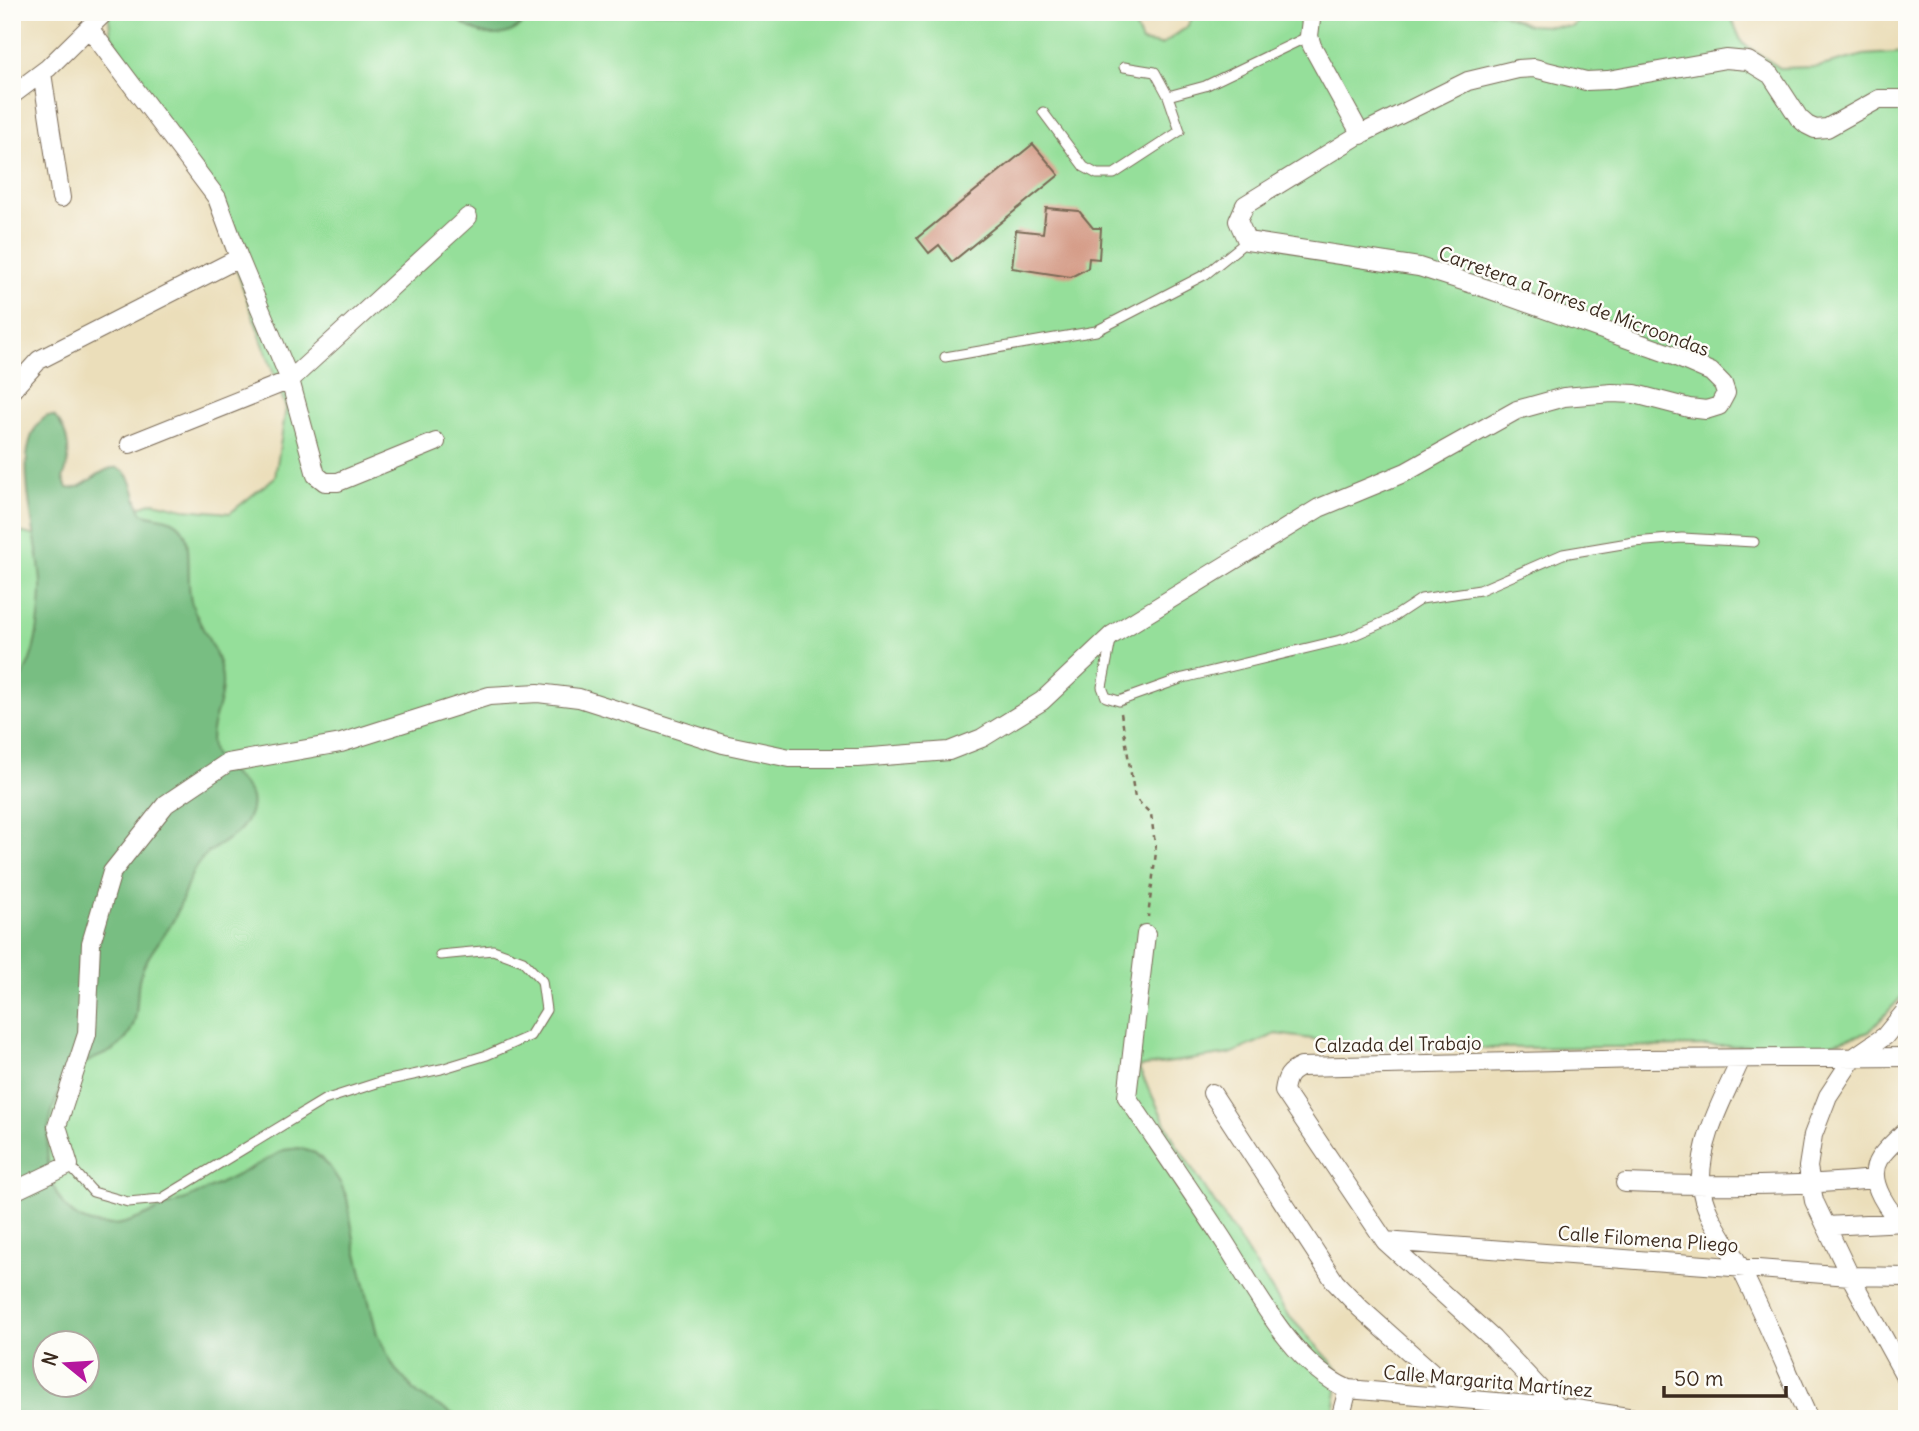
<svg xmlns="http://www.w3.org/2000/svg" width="1919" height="1431" font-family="Delius,sans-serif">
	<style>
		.green { fill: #95df9a; stroke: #68845c; stroke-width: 2; fill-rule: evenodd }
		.forest { fill: #78be82; stroke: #5a7450; stroke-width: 2; fill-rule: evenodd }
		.building { fill: #d29580 }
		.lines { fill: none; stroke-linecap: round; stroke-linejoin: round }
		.service-casing { stroke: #796955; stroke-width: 11 }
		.minor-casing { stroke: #796955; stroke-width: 20 }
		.path { stroke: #796955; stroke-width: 2.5; stroke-dasharray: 5 5; stroke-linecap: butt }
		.service { stroke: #fff; stroke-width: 9 }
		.minor { stroke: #fff; stroke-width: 18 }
		.labels { text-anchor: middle; stroke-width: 5; stroke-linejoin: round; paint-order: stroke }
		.street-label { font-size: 19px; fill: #3b2a1e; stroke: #fdfcf7 }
	</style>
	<rect width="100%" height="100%" fill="#fdfcf7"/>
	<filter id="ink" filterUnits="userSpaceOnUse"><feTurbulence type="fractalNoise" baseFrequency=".0143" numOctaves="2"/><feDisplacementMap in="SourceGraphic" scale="14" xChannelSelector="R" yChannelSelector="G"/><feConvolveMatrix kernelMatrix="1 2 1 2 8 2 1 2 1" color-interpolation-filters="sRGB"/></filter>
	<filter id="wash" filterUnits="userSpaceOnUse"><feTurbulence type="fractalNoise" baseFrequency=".00686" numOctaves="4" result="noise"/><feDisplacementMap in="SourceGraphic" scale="28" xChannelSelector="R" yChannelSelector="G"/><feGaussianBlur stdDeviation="1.57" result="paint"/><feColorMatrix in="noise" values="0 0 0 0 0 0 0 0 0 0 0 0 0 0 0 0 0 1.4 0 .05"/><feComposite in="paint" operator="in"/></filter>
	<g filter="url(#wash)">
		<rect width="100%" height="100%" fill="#ebdeba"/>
		<path class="green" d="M108,12H1129L1142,42L1161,45L1187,27L1195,12H1499L1528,25L1572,27L1590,12H1729L1742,43L1780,68L1818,67L1864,55L1907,52V991L1869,1032L1826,1045L1384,1049L1276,1034L1230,1054L1138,1067L1175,1142L1288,1315L1340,1371L1333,1419H12V530L44,538L154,502L184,509L230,513L275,477L286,408L233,260L199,179L111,35ZM46,1344H88V1386H46Z"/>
		<path class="forest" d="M451,12H530C513,47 472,38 451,12Z
			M47,416H54C70,432 72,458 63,478L67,488C86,493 108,454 126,473C135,482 135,502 142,513C156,519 175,515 184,532C192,546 186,581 191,601C199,630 224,654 222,686C221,708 208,726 212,748C217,776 270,782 245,823C235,841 209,846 197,865C186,881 183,902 174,919C163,939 144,957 139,980C136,997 139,1017 130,1032C116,1058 91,1054 74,1071C66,1078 58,1093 55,1103C45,1130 44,1166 56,1192C66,1213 83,1225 107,1225C127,1226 145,1215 163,1208C205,1192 245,1172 284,1150L299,1148L315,1153L329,1166L341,1184L347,1198L355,1245L377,1334L395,1369L419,1395L462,1419H12V693C18,683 26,672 30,660C38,639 40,614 41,591C44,548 3,445 47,416ZM46,1344H88V1386H46Z"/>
		<g id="blocks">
			<path class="building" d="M1033,144L1059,175L952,262L939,245L929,253L917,238Z
				M1046,208L1079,211L1093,228H1101L1099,259L1089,258L1088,268L1071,277L1012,268L1016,230L1043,233Z"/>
		</g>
	</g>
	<g filter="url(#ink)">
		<use href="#blocks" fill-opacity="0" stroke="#796955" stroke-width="2"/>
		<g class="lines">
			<g class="service-casing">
				<path id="service" d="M1168,96L1205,86L1309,36
					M1043,112L1084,167L1097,174H1114L1180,131L1168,96L1155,72L1124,67
					M945,357L1096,331L1206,274L1247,241
					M1111,640L1102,687L1106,697L1119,701L1183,678L1345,639L1389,620L1421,599L1480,590L1563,554L1634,542L1682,538L1754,542
					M69,1165L93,1192L128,1202L161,1199L324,1100L380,1082L441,1069L487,1055L530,1036L546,1010L542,981L523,961L493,950L440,955"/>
			</g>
			<g class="minor-casing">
				<path id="minor" d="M1312,12L1309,36L1312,46L1361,135
					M89,28L217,198L239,258L290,380L316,475L325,482H338L436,442
					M42,73L61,198
					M12,95L48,68L105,12
					M12,390L39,360L239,258
					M130,444L290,380L468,217
					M1146,934L1127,1097C1158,1143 1189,1188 1220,1235C1253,1285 1290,1364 1348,1389L1576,1409L1640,1419
					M1907,1009L1885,1036L1853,1058L1828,1096L1813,1135L1808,1167L1814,1201L1850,1276L1907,1380
					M1741,1059C1723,1099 1699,1140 1701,1185C1703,1214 1727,1242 1740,1267C1765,1317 1786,1368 1809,1419
					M1212,1093L1335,1282L1360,1308L1462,1399
					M1907,1129C1898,1139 1886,1148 1879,1159C1865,1181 1890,1214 1907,1228
					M1625,1183C1709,1186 1791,1187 1875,1179
					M12,1192L69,1165L57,1126L87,1034L91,943L112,872L166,804L227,763L341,743L489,696L538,693L579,698L723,744L790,758H858L949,751L982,738L1042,701L1112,635L1319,508L1406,472L1517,410L1564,397L1612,393L1635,394L1689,408L1706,410L1719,406L1726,393L1723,384L1711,372L1667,353L1491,290L1419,267L1247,241L1238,221L1245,205L1357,136L1468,81L1518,69L1534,68L1586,81L1608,80L1726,59L1748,61L1771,75L1799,118L1807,125L1815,129L1827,128L1879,99H1907
					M1826,1226L1906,1222
					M1385,1241L1850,1276L1907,1277
					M1340,1419L1348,1389
					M1556,1419L1558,1408L1493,1339L1385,1241L1284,1091C1286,1077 1289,1072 1301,1067L1643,1059L1907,1057"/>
			</g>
			<path class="path" d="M1121,713L1135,798L1151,814L1156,852L1148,917"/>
			<use href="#service" class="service"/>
			<use href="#minor" class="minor"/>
		</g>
	</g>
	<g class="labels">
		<g class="street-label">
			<text transform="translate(1574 301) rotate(20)" y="7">Carretera a Torres de Microondas</text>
			<text transform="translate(1398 1044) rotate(-1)" y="7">Calzada del Trabajo</text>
			<text transform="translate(1648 1239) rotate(4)" y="7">Calle Filomena Pliego</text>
			<text transform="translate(1488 1381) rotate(5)" y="7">Calle Margarita Martínez</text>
		</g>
	</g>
	<rect width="1919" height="1431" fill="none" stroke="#fdfcf7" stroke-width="42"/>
	<g transform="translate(66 1364) rotate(288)"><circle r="33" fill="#fdfcf7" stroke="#afa8a0" stroke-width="2"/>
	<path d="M0-5L12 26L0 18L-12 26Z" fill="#b5179e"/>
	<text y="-10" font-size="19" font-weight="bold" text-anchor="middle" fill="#3b2a1e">N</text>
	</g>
	<path d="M1664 1386v10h122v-10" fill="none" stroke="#3b2a1e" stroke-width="3.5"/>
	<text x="1674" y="1386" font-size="21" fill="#3b2a1e" stroke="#fdfcf7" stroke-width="5" paint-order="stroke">50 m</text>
</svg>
